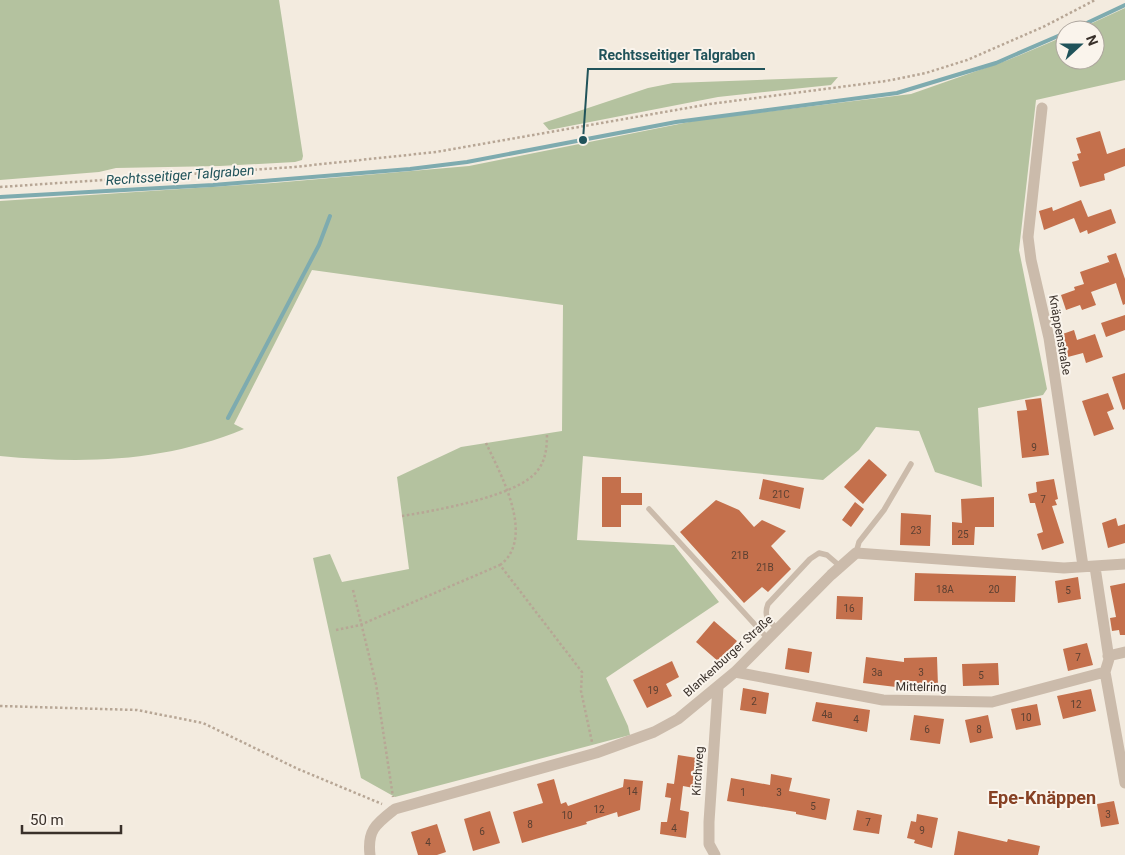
<svg xmlns="http://www.w3.org/2000/svg" width="1125" height="855" font-family="Roboto,sans-serif">
	<style>
		.green { fill: #b4c29f }
		.lines { fill: none; stroke-linecap: round; stroke-linejoin: round }
		.stream { stroke: #7eabaf; stroke-width: 4 }
		.building { fill: #c4704c }
		.path { stroke: #b7a695; stroke-width: 2.5; stroke-dasharray: 2.5 2.5; stroke-linecap: butt }
		.lane { stroke: #cbbbab; stroke-width: 5.5 }
		.street { stroke: #cbbbab; stroke-width: 11 }
		.labels { text-anchor: middle; stroke-width: 4; stroke-linejoin: round; paint-order: stroke }
		.number-label { font-size: 10px; fill: #5c4032 }
		.street-label { font-size: 12px; fill: #39302a; stroke: #faf4ec }
		.water-label { font-size: 14px; font-style: italic; fill: #20535a; stroke: #faf4ec }
		.district-label { font-size: 18px; font-weight: bold; fill: #874124; stroke: #faf4ec }
		.leader { fill: none; stroke: #20535a; stroke-width: 2 }
		.callout-dot { fill: #20535a; stroke: #faf4ec; stroke-width: 2 }
		.callout-label { font-size: 14px; text-anchor: middle; font-weight: bold; fill: #20535a; stroke: #faf4ec; stroke-width: 4; stroke-linejoin: round; paint-order: stroke }
	</style>
	<rect width="100%" height="100%" fill="#f3ebdf"/>
	<path class="green" d="M0,0H279L303,156L302,160L295,162L220,166L116,168L99,172L0,180Z
		M1125,8V80L1036,100L1019,250L1047,389L1043,395L978,408L982,487L935,472L919,431L876,427L859,450L823,480L583,456L577,540L674,545L719,602L606,678L628,726L630,735L395,797L361,778L313,558L330,554L342,582L409,569L397,477L461,447L562,431L563,305L312,270L234,424L244,429C164,462 85,464 0,456V201L273,183L469,166L699,120L911,94L1008,60L1065,36V60H1095V30H1077Z
		M838,77L831,85L718,97L549,130L543,123L648,88L673,83Z"/>
	<g class="lines">
		<path class="stream" d="M1072,30L1125,5
			M0,197L213,185L410,169L467,162L676,122L897,93L996,63L1065,33
			M228,418L319,245L330,216"/>
	</g>
	<path class="building" d="M1100,131L1107,154L1125,148V166L1104,174L1105,180L1080,187L1072,162L1079,160L1077,154L1081,153L1076,138Z
		M1081,200L1088,217L1111,209L1116,223L1088,234L1087,230L1080,233L1074,218L1044,230L1039,211L1052,207L1053,211Z
		M1116,253L1125,279V304L1123,305L1116,283L1091,292L1096,305L1082,310L1080,305L1066,310L1061,295L1075,290L1074,287L1084,284L1080,272L1109,262L1110,264L1107,256Z
		M1125,315V330L1106,337L1101,323Z
		M1074,330L1077,340L1095,334L1103,357L1086,363L1083,353L1064,358L1057,336Z
		M1125,373V409L1123,410L1112,377Z
		M1108,393L1114,409L1107,412L1114,429L1094,436L1082,401Z
		M1041,398L1049,455L1022,458L1017,411L1027,410L1025,400Z
		M869,459L887,475L863,504L844,487Z
		M602,477H621V493H642V505H621V527H602Z
		M763,479L804,488L800,509L759,499Z
		M1054,479L1058,499L1055,500L1057,505L1052,506L1064,543L1042,550L1037,534L1043,532L1035,503H1030L1028,494L1037,492L1036,482Z
		M994,497V527H975L974,545H952V522L962,523L961,499Z
		M716,500L739,510L754,527L762,520L786,531L771,546L791,569L768,592L762,587L744,603L680,532Z
		M855,502L864,509L851,527L842,520Z
		M901,513L931,515L930,546L900,545Z
		M1116,518L1118,526L1125,524V543L1108,548L1102,523Z
		M915,573L1016,576L1015,602L914,601Z
		M1078,577L1081,599L1058,603L1055,581Z
		M1125,583V635H1120L1119,630L1112,631L1110,618L1116,617L1110,586Z
		M837,596L863,597L862,620L836,619Z
		M714,621L737,641L719,662L696,642Z
		M1087,643L1093,665L1068,671L1063,649Z
		M788,648L812,652L809,673L785,669Z
		M866,657L904,662V658L937,657L938,686L896,687L863,683Z
		M672,661L679,677L666,684L672,696L647,708L633,680Z
		M998,663L999,685L963,686L962,664Z
		M743,688L769,693L766,714L740,710Z
		M1091,689L1096,711L1063,719L1057,696Z
		M816,702L870,710L867,732L812,721Z
		M1037,704L1041,725L1016,730L1011,709Z
		M914,715L944,719L940,744L910,740Z
		M988,715L993,738L970,743L965,720Z
		M678,755L703,759L699,789L683,786L680,810L689,812L686,838L660,834L661,822H667L671,798L665,797L667,783L674,784Z
		M771,774L792,778L789,791L830,799L826,820L796,814V812L727,801L731,778L770,785Z
		M554,779L561,804L566,802L568,806L623,787L624,779L643,781L640,810L618,817L617,812L586,822L587,824L522,843L513,812L543,803L537,784Z
		M1114,801L1119,824L1101,827L1097,804Z
		M857,810L882,815L879,834L853,830Z
		M490,811L500,843L473,851L464,819Z
		M917,814L938,818L932,848L914,843L915,840L907,838L911,821L916,822Z
		M437,824L446,852L437,855H418L411,832Z
		M958,831L1007,842L1008,839L1040,846L1038,855H954Z"/>
	<g class="lines">
		<path class="path" d="M0,187L294,167L436,152L710,104L886,81L926,73L967,60L1045,26L1095,0
			M486,443C499,471 528,523 510,554C508,558 504,562 500,565
			M402,516C433,511 520,496 538,470C546,459 547,447 547,433
			M353,590L376,684L393,797
			M336,630L360,625L500,565L582,672L581,691L592,742
			M0,706L137,710L203,723L298,769L382,804"/>
		<path class="lane" d="M649,509L769,640
			M856,553L859,542L884,510L911,464
			M778,630C769,620 763,617 768,604L810,559L819,553L827,555L841,567"/>
		<path class="street" d="M1042,108L1028,237L1031,260L1049,338L1083,566
			M1095,567L1109,659L1105,672L1125,783
			M1108,656L1125,652
			M735,672L883,700L992,702L1105,672
			M370,855C367,830 376,824 395,809L596,753L654,732L678,719L735,672L831,575L856,553L1064,568L1125,564
			M715,855L709,844V822L718,687"/>
	</g>
	<g class="labels">
		<g class="number-label">
			<text x="1034" y="451">9</text>
			<text x="781" y="498">21C</text>
			<text x="1043" y="503">7</text>
			<text x="916" y="534">23</text>
			<text x="963" y="538">25</text>
			<text x="740" y="559">21B</text>
			<text x="765" y="571">21B</text>
			<text x="945" y="593">18A</text>
			<text x="994" y="593">20</text>
			<text x="1068" y="594">5</text>
			<text x="849" y="612">16</text>
			<text x="1078" y="661">7</text>
			<text x="877" y="676">3a</text>
			<text x="921" y="676">3</text>
			<text x="981" y="679">5</text>
			<text x="653" y="694">19</text>
			<text x="754" y="705">2</text>
			<text x="1076" y="708">12</text>
			<text x="827" y="718">4a</text>
			<text x="1026" y="721">10</text>
			<text x="856" y="723">4</text>
			<text x="927" y="733">6</text>
			<text x="979" y="733">8</text>
			<text x="632" y="795">14</text>
			<text x="743" y="796">1</text>
			<text x="779" y="796">3</text>
			<text x="813" y="810">5</text>
			<text x="599" y="813">12</text>
			<text x="1108" y="818">3</text>
			<text x="567" y="819">10</text>
			<text x="868" y="826">7</text>
			<text x="530" y="828">8</text>
			<text x="674" y="832">4</text>
			<text x="922" y="834">9</text>
			<text x="482" y="835">6</text>
			<text x="428" y="846">4</text>
		</g>
		<g class="street-label">
			<text transform="translate(1060 335) rotate(80)" y="4">Knäppenstraße</text>
			<text transform="translate(728 656) rotate(-42)" y="4">Blankenburger Straße</text>
			<text transform="translate(921 687) rotate(1)" y="4">Mittelring</text>
			<text transform="translate(698 771) rotate(-86)" y="4">Kirchweg</text>
		</g>
		<g class="water-label">
			<text transform="translate(180 175) rotate(-4)" y="5">Rechtsseitiger Talgraben</text>
		</g>
		<g class="district-label">
			<text x="1042" y="804">Epe-Knäppen</text>
		</g>
	</g>
	<path class="leader" d="M583 140L588 69H765"/>
	<circle class="callout-dot" cx="583" cy="140" r="5"/>
	<g class="callout-label">
		<text x="677" y="60">Rechtsseitiger Talgraben</text>
	</g>
	<g transform="translate(1080 45) rotate(69)"><circle r="24" fill="#faf4ec" stroke="#ada69e"/>
	<path d="M0-4L9 19L0 12L-9 19Z" fill="#20535a"/>
	<text y="-8" font-size="14" font-weight="bold" text-anchor="middle" fill="#39302a">N</text>
	</g>
	<path d="M22 825v8h99v-8" fill="none" stroke="#39302a" stroke-width="2.5"/>
	<text x="30" y="825" font-size="15" fill="#39302a" stroke="#faf4ec" stroke-width="4" paint-order="stroke">50 m</text>
</svg>
